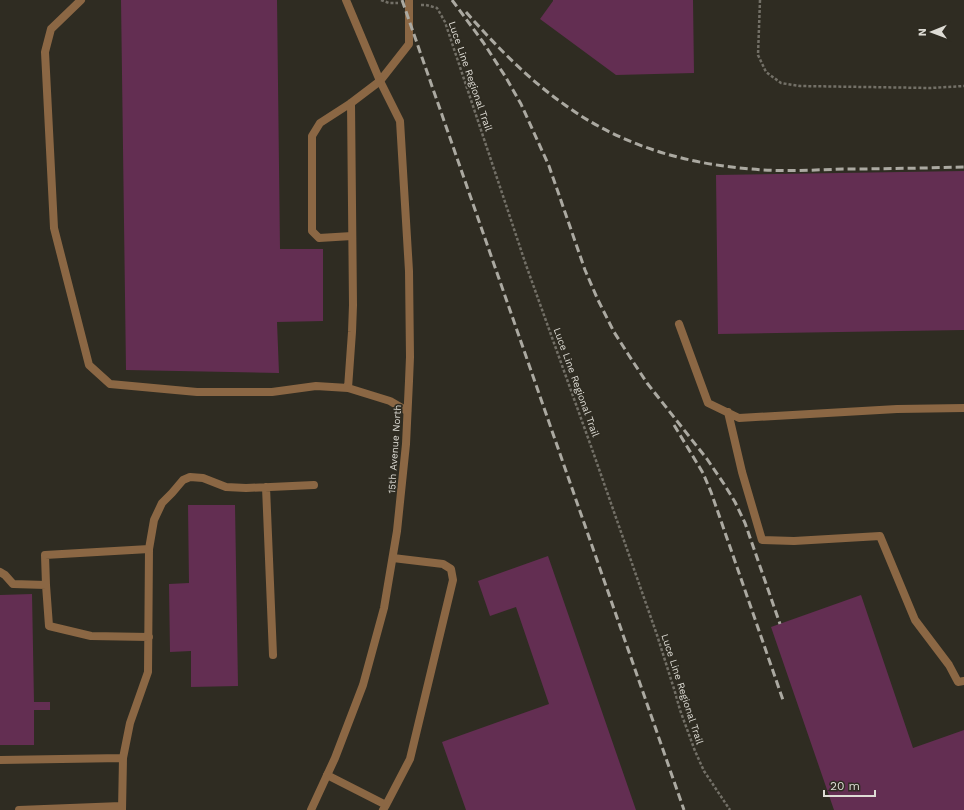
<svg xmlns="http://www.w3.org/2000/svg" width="964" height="810" font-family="'Work Sans',sans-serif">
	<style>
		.building { fill: #632e52 }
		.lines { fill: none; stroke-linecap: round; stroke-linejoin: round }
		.path { stroke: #737067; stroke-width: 2.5; stroke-dasharray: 3 2; stroke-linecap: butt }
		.lane { stroke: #8b6744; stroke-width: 8 }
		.street { stroke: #8b6744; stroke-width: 8 }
		.rail { stroke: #aba9a1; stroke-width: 3; stroke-dasharray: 8 4; stroke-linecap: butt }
		.labels { text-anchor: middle; stroke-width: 3.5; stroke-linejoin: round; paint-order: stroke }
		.street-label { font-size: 10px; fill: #dedcd5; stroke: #2f2c22 }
	</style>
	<rect width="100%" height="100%" fill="#2f2c22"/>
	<path class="building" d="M121,0H277L280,249H323V321L277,322L279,373L126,370Z
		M553,0H693L694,73L616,75L540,19L553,1Z
		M964,171V330L718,334L716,175Z
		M188,505H235L238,686L191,687V651L170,652L169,584L189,583Z
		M548,556L636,810H466L442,742L549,704L516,607L490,616L478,581Z
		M32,594L34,702H50V710H34V745H0V595Z
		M861,595L913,748L964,730V810H834L771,627Z"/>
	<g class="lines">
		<path class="path" d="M381,0L389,3H398
			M760,0L758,55L766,72L781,83L800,86L931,88L964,86
			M421,5H426L437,8L445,22L526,265L592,449L657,635L675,692L680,710L695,751L704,771L730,810"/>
		<path class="lane" d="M81,0L51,29L45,52L54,228L89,365L110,384L197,392H272L316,386L348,388L352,332L353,305L351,103
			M346,0L380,81L351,103L320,123L312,136V231L319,238L352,236
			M380,81L409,44V0
			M679,324L708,403L739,418L897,409L964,408
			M348,388L390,401L407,411
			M728,412L742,472L762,540L794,541L880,536L915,620L949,665L958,682L964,681
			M266,487L273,655
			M149,549L154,520L162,503L172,493L183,480L190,477L203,478L226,487L246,488L314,485
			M0,572L5,575L13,584L46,585L45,555L149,549L148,672L130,723L123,758L122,810
			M46,585L49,626L91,636L149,637
			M0,760L123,758
			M327,775L386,805L383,810
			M386,805L410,759L453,580L451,569L443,564L393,558
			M19,810L121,806"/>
		<path class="street" d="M311,810L335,758L363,685L384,608L397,531L406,444L409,381L410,357L409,271L400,121L380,81"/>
		<path class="rail" d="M402,0L684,810
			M452,0L483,42L505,76L521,104L549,166L585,270L598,300L614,332L628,354L647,383L707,459L724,484L735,502L745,523L780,624
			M466,12C496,46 528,79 565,105C620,145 685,164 752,169C782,172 813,170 843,169C883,169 924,168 964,167
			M674,425L703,473L711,492L783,700"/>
	</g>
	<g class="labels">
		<g class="street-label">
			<text transform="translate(471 76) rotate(71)" y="4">Luce Line Regional Trail</text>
			<text transform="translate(577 382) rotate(70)" y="4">Luce Line Regional Trail</text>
			<text transform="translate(394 449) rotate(-86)" y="4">15th Avenue North</text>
			<text transform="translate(683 689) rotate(72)" y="4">Luce Line Regional Trail</text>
		</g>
	</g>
	<g transform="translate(932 32) rotate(269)" stroke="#2f2c22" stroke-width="3" paint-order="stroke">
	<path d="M0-3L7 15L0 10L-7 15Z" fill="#dedcd5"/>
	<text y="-6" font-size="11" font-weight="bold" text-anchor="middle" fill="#dedcd5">N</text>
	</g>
	<path d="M824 790v6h51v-6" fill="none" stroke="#dedcd5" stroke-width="2"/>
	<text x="830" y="790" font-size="12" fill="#dedcd5" stroke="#2f2c22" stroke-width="3" paint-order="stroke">20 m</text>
</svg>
